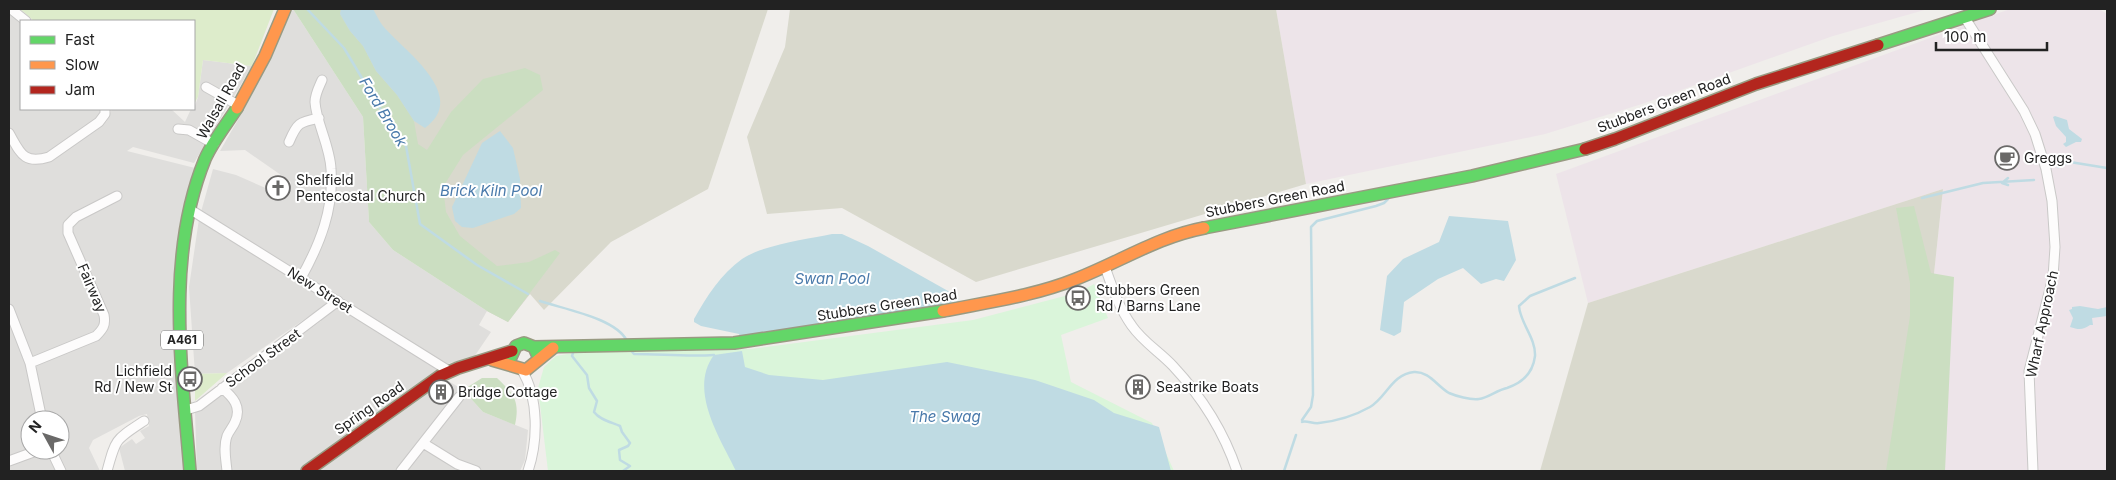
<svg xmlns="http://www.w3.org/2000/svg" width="2116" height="480" font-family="Inter,sans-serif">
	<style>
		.residential { fill: #dfdedc; fill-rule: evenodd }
		.industrial { fill: #ede4e9 }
		.construction { fill: #d9d9cd }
		.grass { fill: #ddeccb }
		.forest { fill: #cbdec1 }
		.park { fill: #daf5da }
		.water { fill: #bfdbe3 }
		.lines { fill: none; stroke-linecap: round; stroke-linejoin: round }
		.stream { stroke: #bfdbe3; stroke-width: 2.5 }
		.street-casing { stroke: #c9c8c7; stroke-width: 11 }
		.fast-casing { stroke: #999a82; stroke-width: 14 }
		.slow-casing { stroke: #999a82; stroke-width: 14 }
		.jam-casing { stroke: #999a82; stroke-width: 14 }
		.street { stroke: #fdfcfc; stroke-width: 9 }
		.fast { stroke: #63d668; stroke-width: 11 }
		.slow { stroke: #ff974d; stroke-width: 11 }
		.jam { stroke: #b3261e; stroke-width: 11 }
		.labels { text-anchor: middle; stroke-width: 4; stroke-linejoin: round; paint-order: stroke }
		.shield { fill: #fff; stroke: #646464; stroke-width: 1 }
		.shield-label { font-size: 12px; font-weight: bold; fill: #222 }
		.street-label { font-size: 14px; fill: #222; stroke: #fff }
		.poi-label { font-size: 14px; fill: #222; stroke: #fff; text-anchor: start }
		.water-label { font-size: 15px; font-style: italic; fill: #4a7aab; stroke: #fff }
	</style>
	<rect width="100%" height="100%" fill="#f0eeeb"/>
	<path class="residential" d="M293,9L363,117L369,222L393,250L487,311L479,325L491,332L474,357L450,363L398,397L402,408L447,380L463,390L483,412L528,430L525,460L520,471H197L195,412L321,321L312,314L227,373L195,374L189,287L199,219L213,169L236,175L284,196L291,182L245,150L220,151L247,104Z
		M9,12L21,23V109H100L106,122L112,109H171L185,122L191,109H194L198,97L203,60L252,66L194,163L133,147L127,151L199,169L187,211L186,471H125L119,448L132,439L136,444L145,438L140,431L149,426L147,414L139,416L93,440L89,448L100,471H9ZM30,420H60V450H30Z"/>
	<path class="industrial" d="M1276,9H1928L1833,36L1642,104L1545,134L1306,184Z
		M2010,9H2099L2107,14V471H1913L1943,189L1588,303L1556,174Z"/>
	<path class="construction" d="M329,9H768L708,189L611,242L544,310L530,294L508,322L487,311Z
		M790,9H1276L1306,184L976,282L842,208L767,214L747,137L785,47Z
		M1943,189L1913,471H1540L1588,303Z"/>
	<path class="grass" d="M20,9H274L252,66L203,60L198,97L194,104V21H34Z
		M227,373L195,401V374Z"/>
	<path class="forest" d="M293,9H341L340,14L350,31L363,46L376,71L397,95L414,121L418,144L427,150L451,112L483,79L525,68L540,75L543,90L463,155L443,187L446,212L460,236L497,266L529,262L555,250L560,253L508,322L487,311L393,250L369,222L363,117Z
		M1914,206L1931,273L1954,277L1945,471H1886L1910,316V283L1896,208Z
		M482,378H497C514,394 520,401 515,425L483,412L463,390Z"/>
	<path class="park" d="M1094,284L1108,318L1061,335L1071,382L1152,423L1174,471H548L538,388L544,367L556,356L573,353L634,348L751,349L973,320L1080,292Z"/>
	<path class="water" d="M341,9H373C376,14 379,21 383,26C403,50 470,95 425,128L414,121L397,95L376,71L363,46L350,31L340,14Z
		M2055,116L2067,120L2069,129L2082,139L2081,142H2076L2066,147L2063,144L2066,142V137L2056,126L2053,117Z
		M500,131L513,148L520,179L521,208L514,214L473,228L462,227L455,221L452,207L482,143Z
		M1449,216L1508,221L1516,260L1504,281L1496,279L1481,284L1463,268L1438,279L1404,302L1401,332L1394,336L1380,330L1387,276L1403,259L1439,242Z
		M832,234H842L868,246L957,296L959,299L957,303L740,339L739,334L701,326L694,322V319C707,296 721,274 742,259C762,245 808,239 832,234Z
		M2080,306L2098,309L2107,307V316L2092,318L2093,325H2090C2083,330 2079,330 2070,327L2073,318L2069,310L2072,309V307Z
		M742,351L745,367L769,375L823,380L947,362L1035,380L1094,400L1114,413L1159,427L1171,471H736C720,438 688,390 714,355Z"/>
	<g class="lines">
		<path class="stream" d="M307,9L344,48L384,115L406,146L420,224L477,265L528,294
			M2058,167L2070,162L2107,168
			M2008,178L2002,183L2008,185
			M1922,198L1983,183L2034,180
			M540,301C563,309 616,318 627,341
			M629,348L634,354C661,354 687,357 714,355
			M573,353L572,356L587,375L589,388L597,401L594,412C600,420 611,422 620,426L622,432L630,443L628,446L619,450L620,460L630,466L623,471
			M1302,420L1311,407L1313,395L1311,227L1317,221L1376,206L1384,203L1388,199
			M1302,422C1306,420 1313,424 1319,423C1337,421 1354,416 1370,407C1386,398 1392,374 1414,372C1429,371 1437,386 1449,393C1456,396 1470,400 1479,399C1488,398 1497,390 1507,388C1522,383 1533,373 1535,356C1536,338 1520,323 1519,306L1530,296L1575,278
			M1284,471L1296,435"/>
		<g class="street-casing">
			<path id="street" d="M11,9L26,21
				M1965,18L2024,111L2035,134L2046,169L2052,201L2055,247L2053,277L2029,371L2033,471
				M206,87L238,105
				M178,129L189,130L214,144
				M9,133C20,152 23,165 49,157L99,122L105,114V109
				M289,142C297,123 299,122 319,118
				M191,210L449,371
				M1105,267C1112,287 1119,308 1132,326C1143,342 1160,352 1173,366C1201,396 1224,432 1237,471
				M301,278C320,244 334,209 331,169C330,146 316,122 315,102C315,94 319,87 322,80
				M9,309L30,363L42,420
				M30,363L96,336C103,329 106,325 104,315L68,233V225L76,217L117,196
				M522,370C539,399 538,441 528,471
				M222,388C233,397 242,407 235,422C233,427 229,431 227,436C223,447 226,460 227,471
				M186,410L199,406L338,301
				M423,443L457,464L476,471
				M51,450L61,471
				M9,461L39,450
				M107,471C116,438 115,440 144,421
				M401,471L459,397"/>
		</g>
		<g class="fast-casing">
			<path id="fast" d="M1878,45L1990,9
				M1204,228L1472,176L1585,149
				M534,347L734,343L943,311
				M511,357L516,346L524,343L534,347L537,354
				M190,471C182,370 165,257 205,159C213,141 226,125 237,108"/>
		</g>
		<g class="slow-casing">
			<path id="slow" d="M237,108L265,56L285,9
				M943,311C988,302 1034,296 1076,279C1120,262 1157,237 1204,228
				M492,360L526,370L553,348"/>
		</g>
		<g class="jam-casing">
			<path id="jam" d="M1585,149L1615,139L1756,84L1878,45
				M307,471L440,376L458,368L512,351"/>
		</g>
		<use href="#street" class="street"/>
		<use href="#fast" class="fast"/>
		<use href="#slow" class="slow"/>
		<use href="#jam" class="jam"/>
	</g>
	<defs>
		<g id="cafe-ring" transform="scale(1.25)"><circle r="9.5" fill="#fff" stroke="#6a6968" stroke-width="1.5"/><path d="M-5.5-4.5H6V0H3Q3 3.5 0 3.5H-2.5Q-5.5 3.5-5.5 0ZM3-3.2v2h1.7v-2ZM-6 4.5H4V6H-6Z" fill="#6a6968"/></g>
		<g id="church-ring" transform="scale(1.25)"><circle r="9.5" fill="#fff" stroke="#6a6968" stroke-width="1.5"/><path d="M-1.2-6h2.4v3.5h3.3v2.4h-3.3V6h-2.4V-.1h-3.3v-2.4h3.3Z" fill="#6a6968"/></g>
		<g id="bus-ring" transform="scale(1.25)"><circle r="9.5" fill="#fff" stroke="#6a6968" stroke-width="1.5"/><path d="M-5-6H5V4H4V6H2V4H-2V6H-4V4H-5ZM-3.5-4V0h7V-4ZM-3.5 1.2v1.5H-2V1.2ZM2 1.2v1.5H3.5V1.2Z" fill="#6a6968"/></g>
		<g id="building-ring" transform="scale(1.25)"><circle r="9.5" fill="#fff" stroke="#6a6968" stroke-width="1.5"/><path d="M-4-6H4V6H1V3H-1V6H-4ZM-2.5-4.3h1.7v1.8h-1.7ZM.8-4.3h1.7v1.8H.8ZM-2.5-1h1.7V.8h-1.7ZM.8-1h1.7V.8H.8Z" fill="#6a6968"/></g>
	</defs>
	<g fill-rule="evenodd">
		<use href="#cafe-ring" x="2007" y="158"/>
		<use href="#church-ring" x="278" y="188"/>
		<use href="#bus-ring" x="1078" y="298"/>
		<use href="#bus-ring" x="190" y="379"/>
		<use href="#building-ring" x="1138" y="387"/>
		<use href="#building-ring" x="441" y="392"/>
	</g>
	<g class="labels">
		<rect class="shield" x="161" y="330.5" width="42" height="19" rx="4"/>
		<g class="shield-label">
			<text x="182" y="344">A461</text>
		</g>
		<g class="street-label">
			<text transform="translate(221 101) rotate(-61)" y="5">Walsall Road</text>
			<text transform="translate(1664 103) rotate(-21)" y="5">Stubbers Green Road</text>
			<text transform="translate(1275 199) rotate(-11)" y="5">Stubbers Green Road</text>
			<text transform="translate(92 288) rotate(67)" y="5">Fairway</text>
			<text transform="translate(320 290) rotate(32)" y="5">New Street</text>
			<text transform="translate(887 305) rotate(-9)" y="5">Stubbers Green Road</text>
			<text transform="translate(2042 324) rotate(-78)" y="5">Wharf Approach</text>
			<text transform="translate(263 358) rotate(-36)" y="5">School Street</text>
			<text transform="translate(369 408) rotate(-35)" y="5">Spring Road</text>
		</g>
		<g class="poi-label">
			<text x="2024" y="163">Greggs</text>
			<text x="296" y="185">Shelfield<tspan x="296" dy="16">Pentecostal Church</tspan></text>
			<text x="1096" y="295">Stubbers Green<tspan x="1096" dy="16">Rd / Barns Lane</tspan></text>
			<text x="172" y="376" text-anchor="end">Lichfield<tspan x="172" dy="16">Rd / New St</tspan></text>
			<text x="1156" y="392">Seastrike Boats</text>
			<text x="458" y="397">Bridge Cottage</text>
		</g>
		<g class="water-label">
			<text transform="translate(383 112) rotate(59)" y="5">Ford Brook</text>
			<text x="491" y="196">Brick Kiln Pool</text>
			<text x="832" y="284">Swan Pool</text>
			<text x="945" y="422">The Swag</text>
		</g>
	</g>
	<rect width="2116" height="480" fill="none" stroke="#222222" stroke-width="20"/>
	<rect x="20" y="20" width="175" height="90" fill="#ffffff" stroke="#a7a7a7"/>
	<rect x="30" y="36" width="25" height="8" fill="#63d668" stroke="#a7a7a7"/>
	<text x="65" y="45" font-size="15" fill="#222222">Fast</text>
	<rect x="30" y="61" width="25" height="8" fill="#ff974d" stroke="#a7a7a7"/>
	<text x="65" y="70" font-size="15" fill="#222222">Slow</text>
	<rect x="30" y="86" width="25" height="8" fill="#b3261e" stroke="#a7a7a7"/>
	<text x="65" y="95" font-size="15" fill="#222222">Jam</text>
	<g transform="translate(45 435) rotate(310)"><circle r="24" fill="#ffffff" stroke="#a7a7a7"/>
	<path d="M0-4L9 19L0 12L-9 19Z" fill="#6a6968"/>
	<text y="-8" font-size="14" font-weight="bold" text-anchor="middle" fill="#222222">N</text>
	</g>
	<path d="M1936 42v8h111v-8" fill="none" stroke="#222222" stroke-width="2.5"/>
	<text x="1944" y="42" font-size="15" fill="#222222" stroke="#ffffff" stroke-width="4" paint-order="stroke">100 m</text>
</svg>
